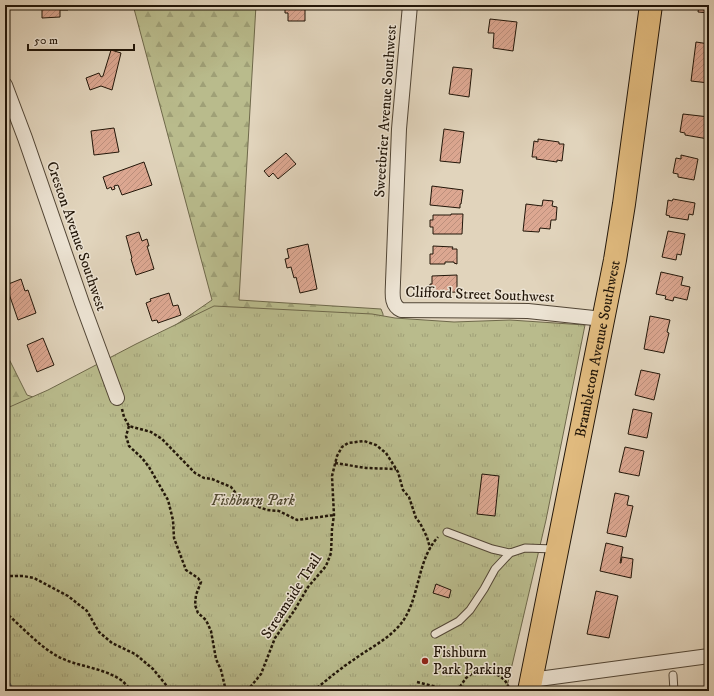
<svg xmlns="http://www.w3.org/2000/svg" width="714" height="696" font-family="'IM FELL DW Pica',serif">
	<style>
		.forest { fill: url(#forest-firs); stroke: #6e684a }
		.park { fill: url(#park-tufts); stroke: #6e684a }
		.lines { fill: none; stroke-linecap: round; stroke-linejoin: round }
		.stream { stroke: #687673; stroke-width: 4.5 }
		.building { fill: url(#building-hatch); stroke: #221609 }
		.lane-casing { stroke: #524636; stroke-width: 9 }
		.street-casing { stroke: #524636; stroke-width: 16 }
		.primary-casing { stroke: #221609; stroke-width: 24 }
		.path { stroke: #221609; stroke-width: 2.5; stroke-dasharray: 3 2; stroke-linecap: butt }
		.lane { stroke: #ece3d3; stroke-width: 7 }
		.street { stroke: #ece3d3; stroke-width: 14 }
		.primary { stroke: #e0ba7e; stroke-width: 22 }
		.poi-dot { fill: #8f2418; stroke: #ece3d3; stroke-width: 1.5 }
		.labels { text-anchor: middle; stroke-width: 3; stroke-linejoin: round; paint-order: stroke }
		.street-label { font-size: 15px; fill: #221609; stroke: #ece3d3 }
		.park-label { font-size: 15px; font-style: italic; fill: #4f4830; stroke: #ece3d3 }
		.poi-label { font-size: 15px; fill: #221609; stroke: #ece3d3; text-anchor: start }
	</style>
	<defs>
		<pattern id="forest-firs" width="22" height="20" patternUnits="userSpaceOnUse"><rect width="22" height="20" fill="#b9bb8c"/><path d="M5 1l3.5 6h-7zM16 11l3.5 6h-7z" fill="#9fa077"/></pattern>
		<pattern id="park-tufts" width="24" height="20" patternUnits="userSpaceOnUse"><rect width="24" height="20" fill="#b9bb8c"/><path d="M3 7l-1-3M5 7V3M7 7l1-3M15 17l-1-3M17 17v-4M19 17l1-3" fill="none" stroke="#9fa077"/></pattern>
		<pattern id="building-hatch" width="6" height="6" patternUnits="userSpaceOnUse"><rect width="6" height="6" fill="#dca791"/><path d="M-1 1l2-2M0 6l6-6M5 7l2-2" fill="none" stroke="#bc8f7c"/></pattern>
	</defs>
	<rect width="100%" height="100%" fill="#e1d4bc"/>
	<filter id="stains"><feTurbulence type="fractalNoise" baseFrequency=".005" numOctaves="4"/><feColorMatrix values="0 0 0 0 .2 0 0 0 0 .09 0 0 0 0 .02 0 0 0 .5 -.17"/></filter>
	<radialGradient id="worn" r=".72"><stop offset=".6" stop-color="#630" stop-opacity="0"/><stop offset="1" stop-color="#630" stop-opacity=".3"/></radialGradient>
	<path class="forest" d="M133,5H256L239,300L381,309L383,314V319L5,568V351L27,395L36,398L135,353L212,300Z"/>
	<path class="park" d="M214,306L372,314L395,318L454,322L510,320L585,325L546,520L506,691H5V409L48,390L136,344Z"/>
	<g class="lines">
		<path class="stream" d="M5,679L13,691"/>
	</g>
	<path class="building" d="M42,5H68V10H60V17L42,18Z
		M285,5H305V21H288V13H285Z
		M699,5H709V13L698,12Z
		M490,19L517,22L513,51L493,48L494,33H488Z
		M696,42L709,44V83L691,81Z
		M111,50L121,53L112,90L101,86L90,90L86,78L99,73L101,77L103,76Z
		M453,67L472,69L469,97L449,94Z
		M683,114L709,117L708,139L685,135V133L680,132Z
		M114,128L119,152L94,155L91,131Z
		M444,129L464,132L460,163L440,161Z
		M538,139L559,142V144H564L562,161L557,160V162L536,159L537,157H532L534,141L538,142Z
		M286,153L296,164L278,179L273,173L269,177L264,171Z
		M681,155L698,159L694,180L678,177V174L673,173L676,158L681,159Z
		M144,162L152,185L122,195L118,185L114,186L115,189L112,190L111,187L107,189L103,177Z
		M432,186L463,190L461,204H460V208L430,205Z
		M673,199L695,203L693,215L689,214L688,220L669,217L670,216L666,215L668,200L672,201Z
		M543,200L553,201L552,206L557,207L556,220H551L550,229L540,228L539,232L523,231L526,204L542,206Z
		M451,214H463L462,234H433V227H430V220H433V215H451Z
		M668,231L685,234L681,255L677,254L676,260L662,257Z
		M139,232L142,241L147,239L149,246H147L154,269L136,275L131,259L132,258L126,236Z
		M308,244L317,289L300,293L296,277L294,278L291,267L287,268L285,259L289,258L287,249Z
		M433,246L453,247L452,249H457V264L454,263V262H445V264H430V254H433Z
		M661,272L683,277L681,285L690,287L687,300L674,297L673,301L665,299L666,296L656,294Z
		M457,275V292L430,293V284H432V276Z
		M21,279L25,291L28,290L36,313L18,320L6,285Z
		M169,293L173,306L178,305L181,315L158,323L157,320L152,321L146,303L151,301L150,299Z
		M650,316L670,320L667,332L669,333L664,353L644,349Z
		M43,338L54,365L37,372L27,345Z
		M641,370L660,374L654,400L635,395Z
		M633,409L652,413L647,438L628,434Z
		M625,447L644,451L639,476L619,472Z
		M482,474L499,476L495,516L477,514Z
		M615,493L629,496L627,505L633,506L626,537L607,533Z
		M606,543L623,547L620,563H621L622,557L633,559L631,578L600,571Z
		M436,584L451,590L449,598L433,593Z
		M596,591L618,596L609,638L587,634Z"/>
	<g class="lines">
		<g class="lane-casing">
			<path id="lane" d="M447,532L492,549L510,553L525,548L554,549
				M435,634L459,621L470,610L484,589L495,569L510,553
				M673,675L674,691"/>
		</g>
		<g class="street-casing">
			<path id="street" d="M410,5L399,129L393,282C393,292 390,305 401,310L528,311L603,319
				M5,85L25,138L82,303L117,398
				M531,680L709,656"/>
		</g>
		<g class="primary-casing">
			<g id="primary">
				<path id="s1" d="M529,691L615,260L624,204L651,5"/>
			</g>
		</g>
		<path class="path" d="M122,409L124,417L129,426L151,432L162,439L195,473L204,478L212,479L231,487L238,496L248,503L267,510L279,511L297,520L334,515
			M129,426L126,436L129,446L142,458L149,467L168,500L173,520L174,538L186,570L198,578L201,582L196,595L195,605L198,613L206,620L211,631L216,659L221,670L226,691
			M335,463L366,468L396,469
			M5,576H23L34,578L68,596L87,611L99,632L112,643L135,654L140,658L153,669L171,691
			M5,612C22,627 38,645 57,656C77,667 102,667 121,680C125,683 128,687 132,691
			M417,682L433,686L440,691
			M247,691L261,674L275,638L294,611L308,587L326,566L331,553L332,529L334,515L332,476L337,456L342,447L348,443L364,441L376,445L386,453L398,472L403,490L409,497L416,518L420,523L427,537L430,548
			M313,691C326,681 338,670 352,661C369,648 390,639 403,621C420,596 417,560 438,537
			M457,691L466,678L477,670C492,671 506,675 510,691"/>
		<use href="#lane" class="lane"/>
		<use href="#street" class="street"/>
		<use href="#primary" class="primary"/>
	</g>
	<circle class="poi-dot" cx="425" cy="661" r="4"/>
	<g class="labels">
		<g class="street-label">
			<text transform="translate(385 111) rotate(-86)" y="5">Sweetbrier Avenue Southwest</text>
			<text transform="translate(77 236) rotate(71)" y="5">Creston Avenue Southwest</text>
			<text transform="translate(480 294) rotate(2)" y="5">Clifford Street Southwest</text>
			<text dy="5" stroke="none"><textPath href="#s1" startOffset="349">Brambleton Avenue Southwest</textPath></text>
			<text transform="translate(291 596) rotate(-57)" y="5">Streamside Trail</text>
		</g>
		<g class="park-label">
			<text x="253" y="505">Fishburn Park</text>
		</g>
		<g class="poi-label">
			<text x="433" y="657">Fishburn<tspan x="433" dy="17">Park Parking</tspan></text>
		</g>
	</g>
	<rect width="714" height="696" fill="none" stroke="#e1d4bc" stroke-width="20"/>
	<rect x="6" y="6" width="702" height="684" fill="none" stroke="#221609" stroke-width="2"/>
	<rect x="10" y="10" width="694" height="676" fill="none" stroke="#221609"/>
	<path d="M28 44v6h106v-6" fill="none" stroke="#221609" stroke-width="2"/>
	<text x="34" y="44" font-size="12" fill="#221609" stroke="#ece3d3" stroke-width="3" paint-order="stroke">50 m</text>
	<rect width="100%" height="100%" filter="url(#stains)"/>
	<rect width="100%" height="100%" fill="url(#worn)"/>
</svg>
